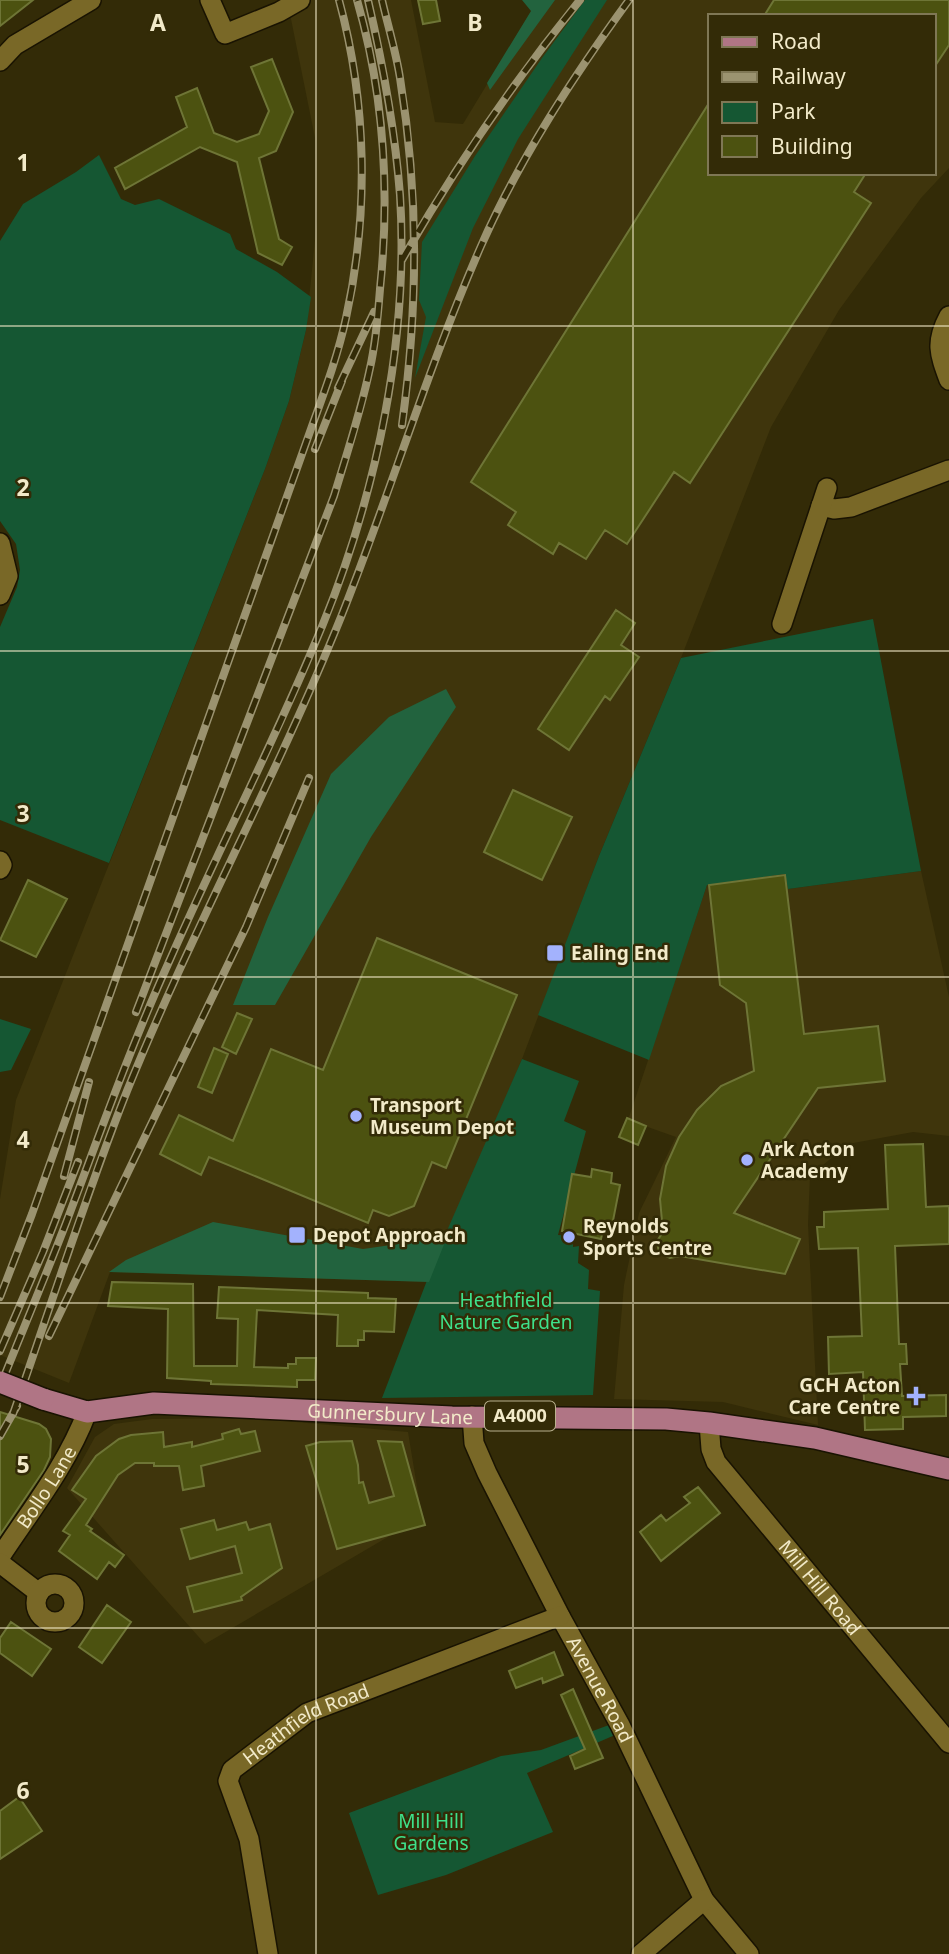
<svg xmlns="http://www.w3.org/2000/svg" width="949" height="1954" font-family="'Noto Sans',sans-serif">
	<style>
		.built { fill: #3f350c; fill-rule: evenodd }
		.green { fill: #155733 }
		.forest { fill: #22633e }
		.building { fill: #4c5210; stroke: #6e7536; stroke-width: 2 }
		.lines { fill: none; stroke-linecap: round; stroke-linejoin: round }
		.minor-casing { stroke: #191302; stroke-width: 22 }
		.major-casing { stroke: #191302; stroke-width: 24 }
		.minor { stroke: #796827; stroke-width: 19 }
		.major { stroke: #b07585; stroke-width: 21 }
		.rail-casing { stroke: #9b9370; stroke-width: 8 }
		.rail { stroke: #332b07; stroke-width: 5; stroke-dasharray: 16; stroke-linecap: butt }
		.major-bridge-casing { stroke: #191302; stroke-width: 24; stroke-linecap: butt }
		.major-bridge { stroke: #b07585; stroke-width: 21 }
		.grid { fill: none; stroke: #f2eac9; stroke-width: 2; stroke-opacity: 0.55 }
		.poi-dot { fill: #a3b2fd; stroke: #332b07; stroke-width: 2.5 }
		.labels { text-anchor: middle; stroke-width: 5; stroke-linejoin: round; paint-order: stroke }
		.shield { fill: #332b07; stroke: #b9b18f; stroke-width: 2 }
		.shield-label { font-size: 18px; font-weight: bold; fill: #f2eac9 }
		.poi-label { font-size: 19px; font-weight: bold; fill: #f2eac9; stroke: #332b07; text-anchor: start }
		.park-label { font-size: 19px; fill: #3ee18b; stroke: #332b07 }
		.street-label { font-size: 19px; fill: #f2eac9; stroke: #332b07 }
		.grid-label { font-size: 23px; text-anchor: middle; font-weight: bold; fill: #f2eac9; stroke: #332b07; stroke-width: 5; stroke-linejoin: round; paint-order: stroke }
	</style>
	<rect width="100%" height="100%" fill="#332b07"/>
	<path class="built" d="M295,0H411L435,122L463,124L538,0H949V168L921,198L839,310L771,427L681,658L599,856L522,1059L429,1282L110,1272L69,1383L0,1355V1199L16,1100L265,469L289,401L306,330L317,220L315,138L290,14ZM709,16H933V173H709Z
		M921,871L949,997V1136L913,1132L848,1144L810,1176L808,1224L818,1425L723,1402L614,1399L624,1285L639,1213L676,1137L628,1120L707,885L786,874L788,889Z
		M251,1418L408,1432L422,1517L205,1644L67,1488L95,1437L114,1424L152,1419Z"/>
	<path class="green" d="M585,0H607L518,139L473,228L415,378L426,317L419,300L422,242L475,156L542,58Z
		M99,155L121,199L135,205L159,199L230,234L236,249L277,272L311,297L306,330L289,401L265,469L109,863L0,820V627L17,587L20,570L16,544L0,521V241L23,204L76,172Z
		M873,619L921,871L788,889L785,874L707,885L649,1060L538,1015L599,856L681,658Z
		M0,1019L31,1029L11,1070L0,1072Z
		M522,1059L579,1081L564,1121L586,1131L558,1235L573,1236V1247L579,1246L578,1263L589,1270L588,1289L600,1291L593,1395L382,1398L439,1249Z
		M609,1725L615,1735L527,1773L553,1832L446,1875L378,1895L349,1813L501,1756L541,1750Z"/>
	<path class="forest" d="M522,0H555L490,90L487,83L531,11Z
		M446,689L456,707L371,837L275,1005H233L268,917L331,774L389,717Z
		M213,1222L363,1249L447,1237L429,1282L109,1272L126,1260Z"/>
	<path class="building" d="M0,0H33L0,26Z
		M418,0H436L440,21L423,24Z
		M774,0H949V45L933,69V16H764Z
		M272,59L293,112L276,151L259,158L279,239L292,247L282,265L258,253L237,162L200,147L125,189L115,168L187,127L176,97L197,88L214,133L237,142L259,134L269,111L251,67Z
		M709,103V173H866L854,192L871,203L690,483L674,472L627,544L605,530L586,559L559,543L553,554L508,525L516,512L471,482Z
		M616,610L635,623L621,645L639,657L610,700L605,696L569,750L538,729Z
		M513,790L572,817L542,880L484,852Z
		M785,875L804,1034L878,1026L885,1081L818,1088L734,1213L800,1239L785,1274L680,1256L670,1258L659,1253L657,1241L663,1232L660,1199L666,1166L679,1137L697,1110L721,1086L754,1071L746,1003L720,985L709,885Z
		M28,880L67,899L36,957L0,940Z
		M377,938L517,995L446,1168L432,1162L414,1206L389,1216L373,1210L368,1223L209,1157L201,1175L160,1154L179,1115L233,1141L271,1049L323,1070Z
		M237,1013L252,1019L236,1054L222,1047Z
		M214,1048L228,1054L212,1093L198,1087Z
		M627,1118L646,1126L638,1145L619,1137Z
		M923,1144L926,1207L949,1206V1244L895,1246L899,1344H906L907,1364H900L902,1396L946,1395V1416L903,1417V1429L865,1430L863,1372L829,1374L828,1337L862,1336L858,1248L819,1249L817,1227H824V1212L888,1209L885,1145Z
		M592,1169L612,1173L611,1183L620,1185L611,1231L603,1230L601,1239L562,1231L572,1174L591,1177Z
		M112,1282L193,1284L194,1366H237L238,1319L217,1318L219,1287L368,1293V1298L396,1299L394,1332L364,1331V1340H358V1346H337L338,1315L257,1310L254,1367L288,1368V1364H296V1358H316L315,1380H297V1387L211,1384V1381L167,1378L168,1309L108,1306Z
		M0,1412L39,1424L46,1429L51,1439L50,1457L44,1470L0,1535Z
		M239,1429L241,1434L255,1431L260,1451L201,1466L204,1486L183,1490L179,1466H154V1463H135L118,1475L86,1525L92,1529L90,1531L124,1555L115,1567L109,1562L97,1579L59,1551L70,1535L63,1531L86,1499L72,1490L96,1456L119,1439L131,1435L163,1432L164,1447L192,1442V1447L223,1439L222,1434Z
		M352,1441L358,1465L359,1483L363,1482L369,1503L394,1496L378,1441L402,1442L425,1525L337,1549L306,1446L320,1442Z
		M698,1487L720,1513L661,1561L640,1532L661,1515L666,1521L690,1503L684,1497Z
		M214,1520L217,1530L246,1522L249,1530L270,1524L282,1568L241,1597L242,1600L194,1612L187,1587L242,1573L235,1546L190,1559L181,1529Z
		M107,1605L131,1622L102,1663L79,1647Z
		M11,1622L51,1649L32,1676L0,1653V1638Z
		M554,1652L563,1675L543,1683L542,1678L516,1688L509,1671Z
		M573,1689L603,1758L575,1769L570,1756L585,1749L561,1695Z
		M19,1797L42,1831L0,1859V1811Z"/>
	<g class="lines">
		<g class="minor-casing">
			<g id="minor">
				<path d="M210,0L225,34L279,12L300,0"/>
				<path d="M0,61L15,45L91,0"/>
				<path d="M949,316C935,342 939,353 949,380"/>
				<path d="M821,506L834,509L851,507L949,470"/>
				<path d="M0,543L8,576L0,595"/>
				<path d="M782,624L827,488"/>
				<path d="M0,861L2,865L0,869"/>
				<path id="s1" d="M472,1416L474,1443L487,1473L560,1616L620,1725L704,1900L749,1954"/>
				<path id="s2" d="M709,1423L711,1449L716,1462L949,1743"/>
				<path id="s3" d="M0,1557C31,1510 67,1465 87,1412"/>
				<path d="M0,1563L39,1593"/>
				<circle cx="55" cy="1603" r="19"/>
				<path id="s4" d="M268,1954L249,1839L228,1781L232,1770L307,1713L560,1616"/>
				<path d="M641,1954L704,1900"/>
			</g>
		</g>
		<g class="major-casing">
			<g id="major">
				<path id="s5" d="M43,1399L87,1412L154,1403L452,1417L666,1419L709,1423L815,1438L949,1469"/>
			</g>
		</g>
		<use href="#minor" class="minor"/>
		<use href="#major" class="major"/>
		<g class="rail-casing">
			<path id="rail" d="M382,0C388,26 396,52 400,78C419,196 418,307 402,425
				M402,260C454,169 514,81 580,0
				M338,388L374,312
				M315,449L342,381
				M136,1012L334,496C347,453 361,411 370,368C376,342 378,315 380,289C390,192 384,94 357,0
				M64,1176L89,1082
				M0,1297L32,1214L312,426C325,390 338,355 346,318C369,214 367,103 339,0
				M49,1336L246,927L309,778
				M0,1351L43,1252L78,1162
				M3,1379C24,1327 46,1275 66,1223C99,1136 130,1048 168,964C218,850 276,739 323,624C377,492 409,338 400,195C395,129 383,65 368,0
				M13,1414C51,1306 85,1197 127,1091C192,930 276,778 341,617C390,494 428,367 481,246C520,158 573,77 629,0
				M0,1436L17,1406"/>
		</g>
		<use href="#rail" class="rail"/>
		<g class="major-bridge-casing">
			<path id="major-bridge" d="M0,1382L43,1399"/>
		</g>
		<use href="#major-bridge" class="major-bridge"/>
	</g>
	<path class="grid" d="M316,0V1954M633,0V1954M0,326H949M0,651H949M0,977H949M0,1303H949M0,1628H949"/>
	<g class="poi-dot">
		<rect x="546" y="944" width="18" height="18" rx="3.5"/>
		<circle cx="356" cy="1116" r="7"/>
		<circle cx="747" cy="1160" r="7"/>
		<rect x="288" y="1226" width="18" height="18" rx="3.5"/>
		<circle cx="569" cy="1237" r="7"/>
		<path d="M912.5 1385.5h7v7h7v7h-7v7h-7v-7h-7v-7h7z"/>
	</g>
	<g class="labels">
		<rect class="shield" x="485" y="1401.5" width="70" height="29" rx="5"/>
		<g class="shield-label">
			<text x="520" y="1422">A4000</text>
		</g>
		<g class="poi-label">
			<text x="571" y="960">Ealing End</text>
			<text x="370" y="1112">Transport<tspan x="370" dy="22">Museum Depot</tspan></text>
			<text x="761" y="1156">Ark Acton<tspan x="761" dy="22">Academy</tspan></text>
			<text x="583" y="1233">Reynolds<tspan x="583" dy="22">Sports Centre</tspan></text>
			<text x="313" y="1242">Depot Approach</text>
			<text x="900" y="1392" text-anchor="end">GCH Acton<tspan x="900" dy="22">Care Centre</tspan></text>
		</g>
		<g class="park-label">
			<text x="506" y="1307">Heathfield<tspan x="506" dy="22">Nature Garden</tspan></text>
			<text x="431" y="1828">Mill Hill<tspan x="431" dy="22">Gardens</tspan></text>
		</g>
		<g class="street-label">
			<text dy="7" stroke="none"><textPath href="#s5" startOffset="350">Gunnersbury Lane</textPath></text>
			<text dy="7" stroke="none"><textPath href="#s3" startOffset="84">Bollo Lane</textPath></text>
			<text dy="7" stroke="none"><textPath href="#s2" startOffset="203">Mill Hill Road</textPath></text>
			<text dy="7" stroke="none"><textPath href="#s1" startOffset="304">Avenue Road</textPath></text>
			<text dy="7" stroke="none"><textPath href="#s4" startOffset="278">Heathfield Road</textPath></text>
		</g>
	</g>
	<g class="grid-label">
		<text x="158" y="31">A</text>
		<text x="475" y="31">B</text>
		<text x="23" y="171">1</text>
		<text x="23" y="496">2</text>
		<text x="23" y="822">3</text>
		<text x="23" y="1148">4</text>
		<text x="23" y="1473">5</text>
		<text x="23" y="1799">6</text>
	</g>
	<rect x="708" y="14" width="228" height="161" fill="#332b07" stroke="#7f7755" stroke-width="2"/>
	<rect x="722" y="37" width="35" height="10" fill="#b07585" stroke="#7f7755" stroke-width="2"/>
	<text x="771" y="49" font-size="21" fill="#f2eac9">Road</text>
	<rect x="722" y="72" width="35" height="10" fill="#9b9370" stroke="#7f7755" stroke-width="2"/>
	<text x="771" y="84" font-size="21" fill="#f2eac9">Railway</text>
	<rect x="722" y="102" width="35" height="21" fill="#155733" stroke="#7f7755" stroke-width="2"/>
	<text x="771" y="119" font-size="21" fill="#f2eac9">Park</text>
	<rect x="722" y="136" width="35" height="21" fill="#4c5210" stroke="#7f7755" stroke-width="2"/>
	<text x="771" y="154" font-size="21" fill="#f2eac9">Building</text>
</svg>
